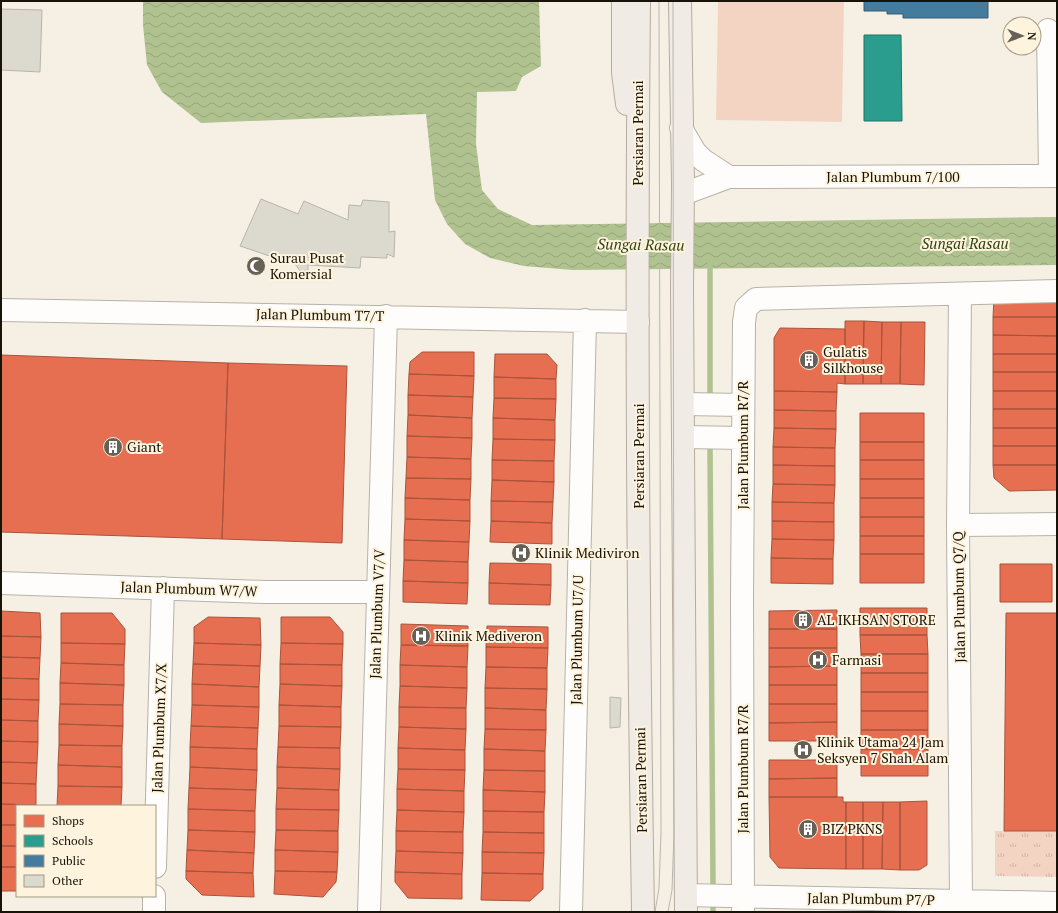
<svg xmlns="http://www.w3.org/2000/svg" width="1058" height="913" font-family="'PT Serif',serif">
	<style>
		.grass { fill: url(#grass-tufts) }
		.park { fill: #f3d4c3 }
		.water { fill: url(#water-waves) }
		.shops { fill: #e76f51; stroke: #a9533b }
		.schools { fill: #2a9d8f; stroke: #257467 }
		.public { fill: #457b9d; stroke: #385c71 }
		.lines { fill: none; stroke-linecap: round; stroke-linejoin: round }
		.stream { stroke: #afc28f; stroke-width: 5.5 }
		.building { fill: #dcd9ce; stroke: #b7b5a9 }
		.minor-casing { stroke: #b7b2a8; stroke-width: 24 }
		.major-casing { stroke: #b6ab9e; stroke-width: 24 }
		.minor { stroke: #fefdfb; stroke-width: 22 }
		.major { stroke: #f0ebe5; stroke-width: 22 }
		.tram { stroke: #b8b6b3; stroke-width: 1 }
		.labels { text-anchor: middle; stroke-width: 4; stroke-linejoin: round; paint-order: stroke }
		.street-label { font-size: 14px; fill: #181309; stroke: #fef3dc }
		.poi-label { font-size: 14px; fill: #181309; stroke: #fef3dc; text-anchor: start }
		.water-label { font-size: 15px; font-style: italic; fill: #304212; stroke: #fef3dc }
	</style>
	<defs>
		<pattern id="grass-tufts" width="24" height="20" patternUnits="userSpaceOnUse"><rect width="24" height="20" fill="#f3d4c3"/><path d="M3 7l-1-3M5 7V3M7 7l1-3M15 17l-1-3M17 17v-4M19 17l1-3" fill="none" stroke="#d0b5a6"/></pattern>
		<pattern id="water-waves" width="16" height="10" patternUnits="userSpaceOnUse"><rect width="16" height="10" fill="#afc28f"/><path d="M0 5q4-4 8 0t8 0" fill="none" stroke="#96a67a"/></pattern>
	</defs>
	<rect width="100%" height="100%" fill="#f6f0e4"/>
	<path class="grass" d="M995,831H1057V877L995,876Z"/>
	<path class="park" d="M718,1H844L842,122L716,120Z"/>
	<path class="water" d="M143,1H539L541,66L522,77L516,91L477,92L476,144L482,190L498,209L532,225L1057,217V265L573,270L524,266L490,258L465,244L447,224L435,200L426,114L201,123L162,92L147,65L143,25Z"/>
	<path class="shops" d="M994,298L1057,299V317H993Z
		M993,317H1057V336L993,335Z
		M845,321H864L863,384H845Z
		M864,321L882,322L881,384H863Z
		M882,322H901L900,384H881Z
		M901,322H925L924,385L900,384Z
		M780,328L845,329V384L837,383V392L774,391V338Z
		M993,335L1057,336V354H993Z
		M422,352H474V376L409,374L410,362Z
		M495,354H547L557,365L556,379L494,377Z
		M993,354H1057V372H993Z
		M1,355L228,363L222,539L1,532Z
		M228,363L347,366L342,543L222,539Z
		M993,372H1057V391H993Z
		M409,374L474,376L473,397L408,395Z
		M494,377L556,379V399L494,398Z
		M774,391L837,392L836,411L774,410Z
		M993,391H1057V409H993Z
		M408,395L473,397L472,418L408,415Z
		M494,398L556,399L555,420L493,418Z
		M993,409H1057V428H993Z
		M774,410L836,411V429L774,428Z
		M860,413H924V442H860Z
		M408,415L472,418V438L407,436Z
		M493,418L555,420V440L493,439Z
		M774,428L836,429L835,448L773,447Z
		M993,428H1057V446H993Z
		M407,436L472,438L471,459L407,457Z
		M493,439L555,440L554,461L492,460Z
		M860,442H924V460H860Z
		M993,446H1057V465H993Z
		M773,447L835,448V466L773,465Z
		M407,457L471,459V479L406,478Z
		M492,460L554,461V482L492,480Z
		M860,460H924V479H860Z
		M773,465L835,466V485L773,484Z
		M993,465H1057V490L1009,491L994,478Z
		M406,478L471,479L470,500L405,498Z
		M860,479H924V498H860Z
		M492,480L554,482L553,502L491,501Z
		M773,484L835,485L834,503L772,502Z
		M405,498L470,500V521L405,519Z
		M860,498H924V517H860Z
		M491,501L553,502L552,523L491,521Z
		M772,502L834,503V522L772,521Z
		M860,517H924V536H860Z
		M405,519L470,521L469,542L404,540Z
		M491,521L552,523V544L490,542Z
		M772,521L834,522V540L772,539Z
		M860,536H924V554H860Z
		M772,539L834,540L833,559L771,558Z
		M404,540L469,542L468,562L404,560Z
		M860,554H924V583H860Z
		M771,558L833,559V584L771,583Z
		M404,560L468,562V583L403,581Z
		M490,563L551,564V585L489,583Z
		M1000,564H1052V602H1000Z
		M403,581L468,583L467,604L403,602Z
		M489,583L551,585L550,605L489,604Z
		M860,608H927V635H860Z
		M837,610V629H769V611Z
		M1,611L40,613L41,637L1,636Z
		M61,613H112L125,629V644L61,643Z
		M1006,613H1057V831H1004Z
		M208,617L260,618L261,645L194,643V627Z
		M281,617H330L343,632V644L281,643Z
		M401,624L468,626V646L401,645Z
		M487,626L548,627V648L486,647Z
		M769,629H837V648H769Z
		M860,635H927L928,654H861Z
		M1,636L41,637L40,658L1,657Z
		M61,643L125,644L124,665L61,663Z
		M194,643L261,645L260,666L193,664Z
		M281,643L343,644L342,665L280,664Z
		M401,645L468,646L467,667L400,665Z
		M486,647L548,648L547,668L486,667Z
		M769,648H837V666L769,667Z
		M861,654H928V673H861Z
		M1,657L40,658L39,679L1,678Z
		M61,663L124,665V685L60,683Z
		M193,664L260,666L259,687L192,684Z
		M280,664L342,665V686L280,684Z
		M400,665L467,667V688L400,686Z
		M837,666V685H769V667Z
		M486,667L547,668V689L485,688Z
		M861,673H928V692H861Z
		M1,678L39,679V700L1,699Z
		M60,683L124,685L123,705L60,704Z
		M192,684L259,687V707L192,705Z
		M280,684L342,686L341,707L279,705Z
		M769,685H837V704H769Z
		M400,686L467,688L466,708L399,707Z
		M485,688L547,689L546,710L485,708Z
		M861,692H928V711H861Z
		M1,699L39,700L38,721L1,720Z
		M60,704L123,705V726L59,724Z
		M769,704H837V722L769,723Z
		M192,705L259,707L258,728L191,726Z
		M279,705L341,707V727L279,726Z
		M399,707L466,708V729L399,727Z
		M485,708L546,710V730L485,729Z
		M861,711H928V730H861Z
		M1,720L38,721V742L1,741Z
		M837,722V741H769V723Z
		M59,724L123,726L122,746L59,745Z
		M191,726L258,728L257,749L190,747Z
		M279,726L341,727L340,748L278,747Z
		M399,727L466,729L465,750L398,748Z
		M485,729L546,730L545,751L484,749Z
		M861,730H928V749H861Z
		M1,741L38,742L37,763L1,762Z
		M59,745L122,746V767L58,765Z
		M190,747L257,749V770L190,767Z
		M278,747L340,748V769L277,767Z
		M398,748L465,750V770L398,769Z
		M484,749L545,751V771L484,770Z
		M861,749H928V776H861Z
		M769,760H837V778L769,779Z
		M1,762L37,763L36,784L1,783Z
		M58,765L122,767V787L58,786Z
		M190,767L257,770L256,790L189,788Z
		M277,767L340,769L339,790L277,788Z
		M398,769L465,770L464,791L397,789Z
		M484,770L545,771V792L483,790Z
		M837,778V797H769V779Z
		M1,783L36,784V805L1,804Z
		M58,786L122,787L121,806H57Z
		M189,788L256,790L255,811L188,809Z
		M277,788L339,790V810L276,809Z
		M397,789L464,791V812L397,810Z
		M483,790L545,792L544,812L483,811Z
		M769,797H843V802H846V869L779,868L770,857Z
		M927,801V865L919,870H900V802Z
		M846,802H863V869H846Z
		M863,802H883L882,869H863Z
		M883,802H900V870L882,869Z
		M1,804L36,805V806H17V825H1Z
		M188,809L255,811V832L188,830Z
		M276,809L339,810L338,831L276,830Z
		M397,810L464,812L463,832L396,831Z
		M483,811L544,812V833L483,832Z
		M1,825H17V846H1Z
		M188,830L255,832L254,853L187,850Z
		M276,830L338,831V852L275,850Z
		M396,831L463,832V853L396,851Z
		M483,832L544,833V853L482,852Z
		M1,846H17V867H1Z
		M187,850L254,853L253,873L186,871Z
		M275,850L338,852L337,872L275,871Z
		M396,851L463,853L462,874L395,872Z
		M482,852L544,853L543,874L482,873Z
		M1,867H17V891H1Z
		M186,871L253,873L254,897L202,895L186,879Z
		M275,871L337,872L336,882L323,897L274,894Z
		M395,872L462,874V899L408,898L395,882Z
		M482,873L543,874V889L530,901L481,900Z"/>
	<path class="schools" d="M864,35H901L902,121H864Z"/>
	<path class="public" d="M864,1H988V18H903V14H887V11H864Z"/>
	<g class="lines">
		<path class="stream" d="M710,263V395
			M710,448L713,884
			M713,908V912"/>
	</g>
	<path class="building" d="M1,9L42,10L40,72L1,70Z
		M261,199L298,214L304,201L348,220L349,205L361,206L363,200L389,202V232L395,231L394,257L387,254V258L361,257L360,268L308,265V271H300L296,265L240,246Z
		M610,697L621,698L620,727L610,728Z"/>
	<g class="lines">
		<g class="minor-casing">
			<path id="minor" d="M1048,30L1050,176
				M681,128L695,152L703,160L729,177
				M683,194L729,177L1057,176
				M960,294L958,525L961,901
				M1,310L638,322
				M683,404L743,405
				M683,437L743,438
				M958,525L1057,524
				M1,583L265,592H378
				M155,867L163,588
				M686,895L1057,903
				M154,912V896
				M369,912L386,316
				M571,912L585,320
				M743,912L742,598L744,322L746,308L756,299L1057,291"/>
		</g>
		<g class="major-casing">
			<path id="major" d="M623,1V73L627,104
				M639,1C636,305 638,608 643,912
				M680,1L683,184L682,288L686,912"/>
		</g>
		<use href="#minor" class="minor"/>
		<use href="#major" class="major"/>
		<path class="tram" d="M655,912L659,888L661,832L659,1
			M668,912L672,890L674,833L673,1"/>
	</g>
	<defs>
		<g id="mosque-disc" transform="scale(1)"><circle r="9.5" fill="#666056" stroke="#fef3dc"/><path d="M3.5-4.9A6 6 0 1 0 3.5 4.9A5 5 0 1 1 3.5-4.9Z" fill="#fff"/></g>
		<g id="building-disc" transform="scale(1)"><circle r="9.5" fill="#666056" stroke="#fef3dc"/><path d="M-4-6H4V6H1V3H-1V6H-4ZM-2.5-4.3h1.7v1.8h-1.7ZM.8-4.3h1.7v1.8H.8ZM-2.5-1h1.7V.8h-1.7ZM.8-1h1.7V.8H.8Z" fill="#fff"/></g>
		<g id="hospital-disc" transform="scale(1)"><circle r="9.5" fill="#666056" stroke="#fef3dc"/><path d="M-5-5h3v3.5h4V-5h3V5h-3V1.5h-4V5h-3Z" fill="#fff"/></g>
	</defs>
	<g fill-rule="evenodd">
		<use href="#mosque-disc" x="256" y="266"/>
		<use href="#building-disc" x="809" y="360"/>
		<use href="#building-disc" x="113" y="447"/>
		<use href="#hospital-disc" x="521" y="553"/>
		<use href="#building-disc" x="803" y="620"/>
		<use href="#hospital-disc" x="421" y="636"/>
		<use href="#hospital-disc" x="818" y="660"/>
		<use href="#hospital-disc" x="803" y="750"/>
		<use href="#building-disc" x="808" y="829"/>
	</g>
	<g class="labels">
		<g class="street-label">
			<text transform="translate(638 133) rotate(-90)" y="5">Persiaran Permai</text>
			<text x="893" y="182">Jalan Plumbum 7/100</text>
			<text transform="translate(320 315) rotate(1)" y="5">Jalan Plumbum T7/T</text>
			<text transform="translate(743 445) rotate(-90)" y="5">Jalan Plumbum R7/R</text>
			<text transform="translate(639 456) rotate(-90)" y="5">Persiaran Permai</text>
			<text transform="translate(189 589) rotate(2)" y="5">Jalan Plumbum W7/W</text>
			<text transform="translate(959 597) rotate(-91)" y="5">Jalan Plumbum Q7/Q</text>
			<text transform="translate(377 614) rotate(-88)" y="5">Jalan Plumbum V7/V</text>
			<text transform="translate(577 640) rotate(-89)" y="5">Jalan Plumbum U7/U</text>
			<text transform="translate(159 728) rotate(-88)" y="5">Jalan Plumbum X7/X</text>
			<text transform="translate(743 769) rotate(-90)" y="5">Jalan Plumbum R7/R</text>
			<text transform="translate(641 780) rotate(-91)" y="5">Persiaran Permai</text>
			<text transform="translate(871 899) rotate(1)" y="5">Jalan Plumbum P7/P</text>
		</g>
		<g class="poi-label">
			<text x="270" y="263">Surau Pusat<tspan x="270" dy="16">Komersial</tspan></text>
			<text x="823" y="357">Gulatis<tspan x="823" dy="16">Silkhouse</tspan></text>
			<text x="127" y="452">Giant</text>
			<text x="535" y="558">Klinik Mediviron</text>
			<text x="817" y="625">AL IKHSAN STORE</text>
			<text x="435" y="641">Klinik Mediveron</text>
			<text x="832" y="665">Farmasi</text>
			<text x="817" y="747">Klinik Utama 24 Jam<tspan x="817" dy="16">Seksyen 7 Shah Alam</tspan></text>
			<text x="822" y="834">BIZ PKNS</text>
		</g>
		<g class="water-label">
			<text x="965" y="249">Sungai Rasau</text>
			<text transform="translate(641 245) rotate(1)" y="5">Sungai Rasau</text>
		</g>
	</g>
	<rect width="1058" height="913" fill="none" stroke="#181309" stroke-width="4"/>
	<rect x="16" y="805" width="140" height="92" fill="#fef3dc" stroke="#a29988"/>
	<rect x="24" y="815" width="20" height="12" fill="#e76f51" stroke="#a29988"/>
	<text x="52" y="825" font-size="12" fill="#181309">Shops</text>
	<rect x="24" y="835" width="20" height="12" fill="#2a9d8f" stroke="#a29988"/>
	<text x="52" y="845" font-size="12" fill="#181309">Schools</text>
	<rect x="24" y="855" width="20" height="12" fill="#457b9d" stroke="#a29988"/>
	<text x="52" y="865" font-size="12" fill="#181309">Public</text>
	<rect x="24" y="875" width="20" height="12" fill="#dcd9ce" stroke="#a29988"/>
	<text x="52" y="885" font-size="12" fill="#181309">Other</text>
	<g transform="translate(1022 36) rotate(91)"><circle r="19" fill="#fef3dc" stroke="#a29988"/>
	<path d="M0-3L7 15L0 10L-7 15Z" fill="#666056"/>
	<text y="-6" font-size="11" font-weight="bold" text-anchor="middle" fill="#181309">N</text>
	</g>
</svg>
